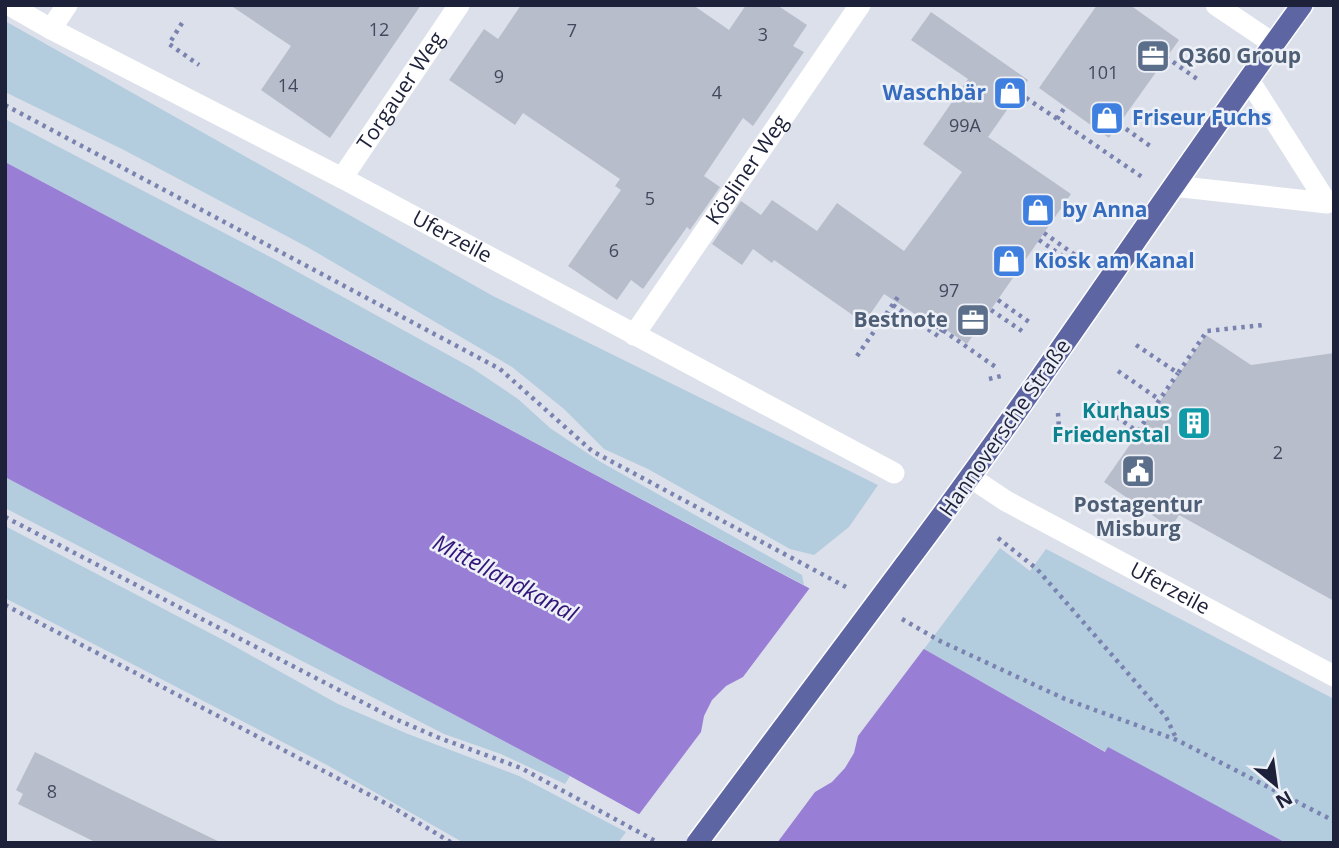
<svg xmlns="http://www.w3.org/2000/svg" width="1339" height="848" font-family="'Open Sans',sans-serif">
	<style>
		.green { fill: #b3ccde }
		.water { fill: #987ed5 }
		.pier { fill: #dce0ea }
		.building { fill: #b8bdcb }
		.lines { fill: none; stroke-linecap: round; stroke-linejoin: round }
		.major-casing { stroke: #fff; stroke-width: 24 }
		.path { stroke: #7a83b0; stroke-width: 4.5; stroke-dasharray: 3.5 5; stroke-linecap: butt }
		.minor { stroke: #fff; stroke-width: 21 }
		.major { stroke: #5d65a3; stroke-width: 21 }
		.major-bridge-casing { stroke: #fff; stroke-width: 24; stroke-linecap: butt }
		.major-bridge { stroke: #5d65a3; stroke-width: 21 }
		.labels { text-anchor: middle; stroke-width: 5; stroke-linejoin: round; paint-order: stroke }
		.number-label { font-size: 18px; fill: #44485e }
		.service-label { font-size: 21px; font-weight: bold; fill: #4e5e75; stroke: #edf0f7; text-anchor: start }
		.street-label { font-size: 21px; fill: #1d213a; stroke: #edf0f7 }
		.shop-label { font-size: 21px; font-weight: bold; fill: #366cbe; stroke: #edf0f7; text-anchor: start }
		.culture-label { font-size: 21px; font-weight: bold; fill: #0d838f; stroke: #edf0f7; text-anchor: end }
		.water-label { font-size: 23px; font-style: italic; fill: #33147a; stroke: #edf0f7 }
	</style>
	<rect width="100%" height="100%" fill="#dce0ea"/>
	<path class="green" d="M5,21L493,296L878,485L849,527L814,555L790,549L648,469L604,449L564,409L512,367L309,248L124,150L5,92Z
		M5,119L276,260L472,368L518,399L550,428L599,461L802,575L804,585L5,162Z
		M5,477L570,776L565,784L501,754L444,734L5,508Z
		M5,526L227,642L338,704L408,734L519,776L626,832L618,843H464L327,765L5,598Z
		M1000,548L1030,571L1046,549L1334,699V843H1286L1108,748L1106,752L924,649Z"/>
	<path class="water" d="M5,162L924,649L1105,752L1108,747L1286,843H691L570,776L5,477Z"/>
	<path class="pier" d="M812,585L926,646L858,736L854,753L845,768L832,782L815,792L777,843H683L637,817L701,732L704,716L712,700L726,686L743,677Z"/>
	<path class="building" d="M230,5H421L330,138L261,90L291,46Z
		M521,5H693L729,30L746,5H777L807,25L793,46L804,52L753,126L743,118L704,176L720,187L690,230L687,227L643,289L631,280L617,300L568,266L621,190L615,186L620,179L523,113L515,125L449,80L484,29L498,39Z
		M1097,5H1130L1179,40L1109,138L1039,88Z
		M931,12L1028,80L988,137L1071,194L967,344L938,324L935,327L884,294L864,323L774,260L772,263L753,249L742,265L712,244L741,201L761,215L772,200L817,231L837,203L904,251L962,172L923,144L968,79L911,40Z
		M1206,335L1251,365L1334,353V601L1179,515L1171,528L1104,482Z
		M35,752L112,790L222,843H97L18,804L23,794L16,790Z"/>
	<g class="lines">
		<g class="major-casing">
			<path id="major" d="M904,566C1042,383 1167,190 1302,5"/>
		</g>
		<path class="path" d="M182,23L169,44L199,65
			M1166,57L1197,79
			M1019,93L1142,177
			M5,105L500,369L592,451L846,587
			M1057,119L1065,107
			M1119,124L1150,146
			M1044,233L1075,255
			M1039,240L1070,261
			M998,300L1029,322
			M893,305L938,336L942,330
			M991,310L1022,331
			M932,320L931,322L997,368
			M1136,345L1178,373L1207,331L1263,325
			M857,356L900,294
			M1118,371L1160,400
			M989,379L1001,376
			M1096,402L1138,432
			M1058,413L1059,429
			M1138,431L1178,373
			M5,517L393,718L437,737L521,768L659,843
			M998,538L1037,569L1166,717L1177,740
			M5,605L389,805L452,843
			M902,619L940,641L1065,699L1177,740L1334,821"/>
		<g class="minor">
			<path id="s1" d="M9,5L51,29L342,178L894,473"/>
			<path d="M1216,5L1274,44"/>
			<path d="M51,29L67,5"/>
			<path id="s2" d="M342,178L459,5"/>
			<path d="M1173,186L1327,203L1249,80"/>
			<path id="s3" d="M634,335L860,5"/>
			<path id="s4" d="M970,477L1006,501L1334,676"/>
		</g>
		<use href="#major" class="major"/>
		<g class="major-bridge-casing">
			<path id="major-bridge" d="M697,843L904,566"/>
		</g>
		<use href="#major-bridge" class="major-bridge"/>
	</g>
	<defs>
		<g id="office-square" transform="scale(1.75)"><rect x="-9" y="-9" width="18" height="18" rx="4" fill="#5c6f8a" stroke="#edf0f7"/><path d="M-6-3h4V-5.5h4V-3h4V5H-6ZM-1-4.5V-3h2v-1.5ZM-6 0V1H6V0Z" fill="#fff"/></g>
		<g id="shop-square" transform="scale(1.75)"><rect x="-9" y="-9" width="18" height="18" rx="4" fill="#3f7fe0" stroke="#edf0f7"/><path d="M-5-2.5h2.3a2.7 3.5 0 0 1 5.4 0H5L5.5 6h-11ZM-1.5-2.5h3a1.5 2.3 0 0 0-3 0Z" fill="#fff"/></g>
		<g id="building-square" transform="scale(1.75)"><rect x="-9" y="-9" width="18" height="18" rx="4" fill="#0f9aa8" stroke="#edf0f7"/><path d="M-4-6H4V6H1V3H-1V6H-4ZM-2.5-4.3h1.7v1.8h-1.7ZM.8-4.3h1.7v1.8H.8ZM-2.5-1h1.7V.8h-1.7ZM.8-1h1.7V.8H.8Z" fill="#fff"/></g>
		<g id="civic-square" transform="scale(1.75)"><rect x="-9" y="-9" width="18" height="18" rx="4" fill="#5c6f8a" stroke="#edf0f7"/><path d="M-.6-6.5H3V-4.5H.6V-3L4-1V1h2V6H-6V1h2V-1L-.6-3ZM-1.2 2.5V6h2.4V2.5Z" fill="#fff"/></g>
	</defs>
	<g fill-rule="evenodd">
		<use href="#office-square" x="1153" y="56"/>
		<use href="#shop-square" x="1010" y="93"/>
		<use href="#shop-square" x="1107" y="118"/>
		<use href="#shop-square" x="1038" y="210"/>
		<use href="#shop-square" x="1009" y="261"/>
		<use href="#office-square" x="973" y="320"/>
		<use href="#building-square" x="1194" y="423"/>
		<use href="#civic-square" x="1138" y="471"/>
	</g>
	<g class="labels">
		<g class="number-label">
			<text x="379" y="36">12</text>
			<text x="572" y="37">7</text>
			<text x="763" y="41">3</text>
			<text x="1103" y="79">101</text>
			<text x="499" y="83">9</text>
			<text x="288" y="92">14</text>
			<text x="717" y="99">4</text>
			<text x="965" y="132">99A</text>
			<text x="650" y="205">5</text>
			<text x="614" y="257">6</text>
			<text x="949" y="297">97</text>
			<text x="1278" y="459">2</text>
			<text x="52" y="798">8</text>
		</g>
		<g class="service-label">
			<text x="1178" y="63">Q360 Group</text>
			<text x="948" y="327" text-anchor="end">Bestnote</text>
			<text x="1138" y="512" text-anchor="middle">Postagentur<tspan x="1138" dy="24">Misburg</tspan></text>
		</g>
		<g class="street-label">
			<text dy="7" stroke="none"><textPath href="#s2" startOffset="105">Torgauer Weg</textPath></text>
			<text dy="7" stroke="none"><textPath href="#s3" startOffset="200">Kösliner Weg</textPath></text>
			<text dy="7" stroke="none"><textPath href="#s1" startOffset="500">Uferzeile</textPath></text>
			<text transform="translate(1005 428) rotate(-55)" y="7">Hannoversche Straße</text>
			<text dy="7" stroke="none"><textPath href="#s4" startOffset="229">Uferzeile</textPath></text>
		</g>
		<g class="shop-label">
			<text x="986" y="100" text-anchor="end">Waschbär</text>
			<text x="1132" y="125">Friseur Fuchs</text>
			<text x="1062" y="217">by Anna</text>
			<text x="1034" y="268">Kiosk am Kanal</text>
		</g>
		<g class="culture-label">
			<text x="1170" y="418">Kurhaus<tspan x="1170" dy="24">Friedenstal</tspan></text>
		</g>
		<g class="water-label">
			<text transform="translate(505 578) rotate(28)" y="8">Mittellandkanal</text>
		</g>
	</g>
	<rect width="1339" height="848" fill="none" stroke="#1d213a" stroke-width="14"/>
	<g transform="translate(1276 785) rotate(151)" stroke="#edf0f7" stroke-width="5" paint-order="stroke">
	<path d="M0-5L12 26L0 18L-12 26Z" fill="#1d213a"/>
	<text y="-10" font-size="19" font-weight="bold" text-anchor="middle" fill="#1d213a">N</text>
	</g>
</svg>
